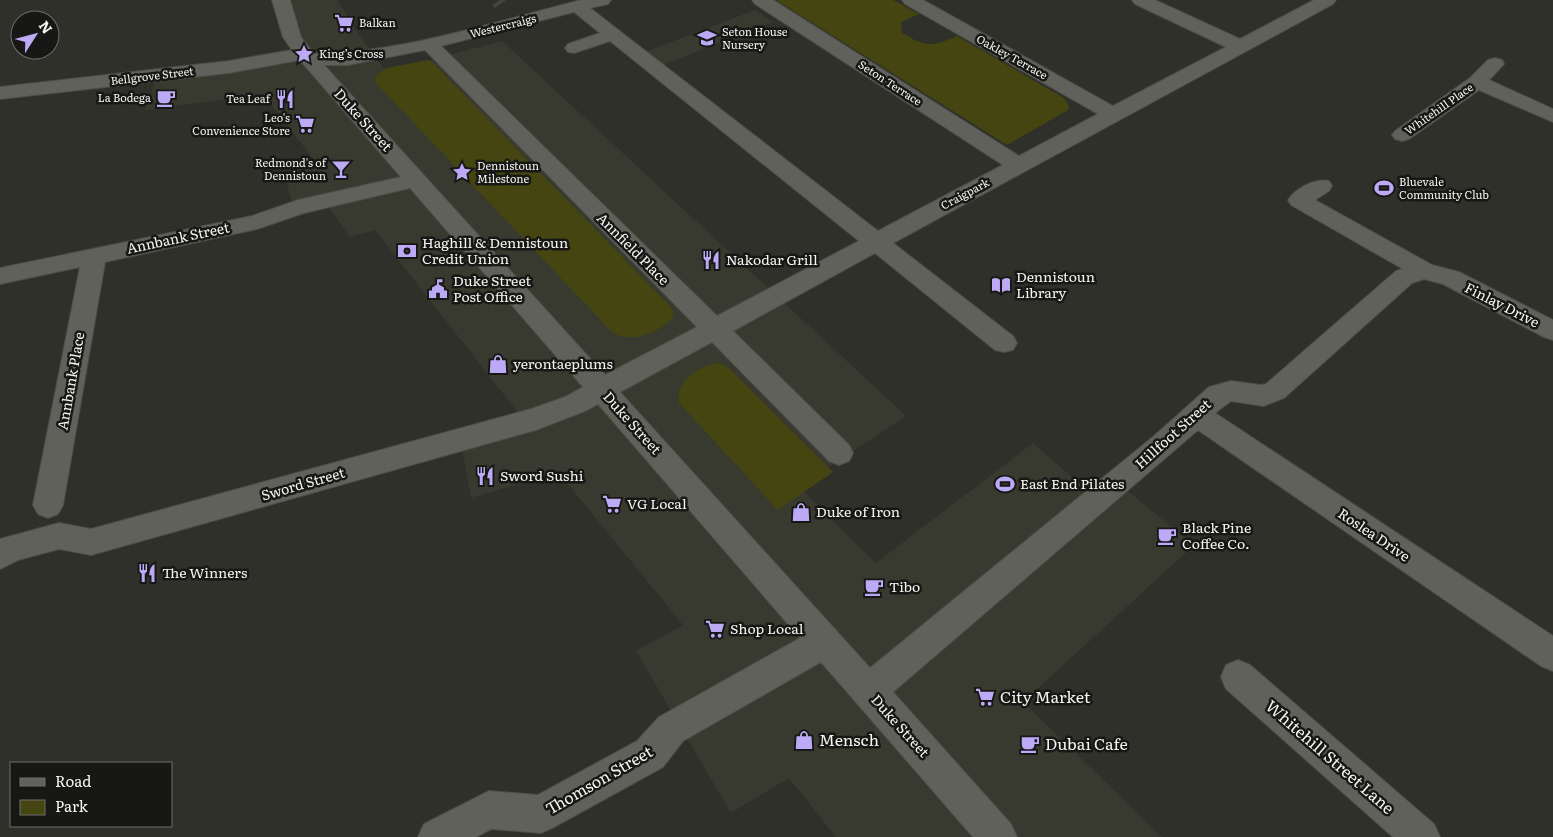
<svg xmlns="http://www.w3.org/2000/svg" width="1553" height="837" font-family="Literata,serif">
	<style>
		.built { fill: #393a2f }
		.green { fill: #444511 }
		.lines { fill: none; stroke-linecap: round; stroke-linejoin: round }
		.minor-tunnel { stroke: #43443e; stroke-width: 19; stroke-dasharray: 19 10; stroke-linecap: butt }
		.minor-casing { stroke: #4c4d48; stroke-width: 2 }
		.minor { fill: #60615b; fill-rule: evenodd }
		.labels { text-anchor: middle; stroke-width: 5; stroke-linejoin: round; paint-order: stroke }
		.far-poi-label { font-size: 11px; fill: #f4f4f1; stroke: #171715; text-anchor: start }
		.far-street-label { font-size: 11px; fill: #f4f4f1; stroke: #171715 }
		.street-label { font-size: 14px; fill: #f4f4f1; stroke: #171715 }
		.poi-label { font-size: 14px; fill: #f4f4f1; stroke: #171715; text-anchor: start }
		.near-poi-label { font-size: 16px; fill: #f4f4f1; stroke: #171715; text-anchor: start }
		.near-street-label { font-size: 16px; fill: #f4f4f1; stroke: #171715 }
	</style>
	<rect width="100%" height="100%" fill="#2f302a"/>
	<path class="built" d="M280,0H337L354,28L386,72L502,41L906,416L799,487L876,563L1033,443L1094,497L1113,479L1194,545L1023,702L1162,837H836L789,778L731,813L636,651L683,625L558,472L471,498L460,436L523,419L375,230L350,237L326,203L294,210L284,173L318,165L263,94L145,110L157,77L301,58Z
		M755,10L773,22L662,65L645,52Z"/>
	<path class="green" d="M776,0H893L919,14L901,22L902,33C925,47 933,47 957,36L1064,98L1069,106L1068,110L1007,145Z
		M428,60L433,63L672,308L674,315L672,319C655,334 630,345 611,331L376,83V75L387,68Z
		M720,363L729,368L833,472L778,510L679,403C674,382 700,364 720,363Z"/>
	<g class="lines">
		<path class="minor-tunnel" d="M500,0L502,3"/>
		<g class="minor-casing">
			<path id="minor" d="M272,0H290L301,37L314,54C405,52 494,22 581,0H611L608,4L590,8L878,231L1003,165L755,4L752,0H773L1019,156L1098,114L905,4L902,0H923L1113,106L1226,47L1135,4L1132,0H1155L1240,39L1314,0H1336L1333,4L893,243L1013,336L1017,343L1013,350L1004,352L995,350L875,253L733,331L849,445L853,453L849,461L839,465L829,461L712,342L620,392L870,668L1154,436L1209,387L1231,381L1261,385L1266,384L1396,271L1403,269L1291,205L1288,200C1296,188 1315,178 1329,181L1332,186L1329,191L1315,200L1432,265L1459,272L1553,320V340L1544,337L1443,284L1424,279L1412,283L1284,398L1263,406L1231,401L1215,413L1553,636V671L1541,666L1198,430L893,692L1011,824L1017,837H973L821,662L683,741L663,767L554,827L541,833L491,829L476,837H418L424,824L489,791L538,795L637,741L659,717L800,638L598,404L585,411L536,430L91,555L59,549L18,560L0,569V539L59,523L91,529L531,409L565,397L583,387L410,188L304,213L257,229L105,262L63,505L58,514L48,518L38,514L33,505L80,267L0,284V268L252,216L298,200L401,177L300,60L229,73L0,99V87L229,61L292,50L283,37ZM574,12L600,33L568,44L565,48L568,52L574,53L610,41L859,241L717,316L441,46ZM425,50L697,327L605,375L324,65H348Z
				M1495,58L1502,60L1504,64L1489,80L1553,109V122L1479,90L1409,139L1402,141L1395,139L1392,135L1395,131L1470,78L1488,60Z
				M1238,660L1250,665L1434,824L1440,837H1393L1226,689L1221,677L1226,665Z"/>
		</g>
		<use href="#minor" class="minor"/>
	</g>
	<defs>
		<g id="supermarket-bare" transform="scale(1.5)"><path d="M-6-5.5h2.5l.6 2H6L4.5 2H-2.5L-4.4-4H-6ZM-1.5 3.2a1.3 1.3 0 1 0 .1 0ZM3 3.2a1.3 1.3 0 1 0 .1 0Z" fill="#bcaaf6" stroke="#171715" stroke-width="2.5" paint-order="stroke"/></g>
		<g id="school-bare" transform="scale(1.5)"><path d="M0-5L7-2L0 1L-7-2ZM-4 1L0 2.5L4 1V4Q0 6-4 4Z" fill="#bcaaf6" stroke="#171715" stroke-width="2.5" paint-order="stroke"/></g>
		<g id="sight-bare" transform="scale(1.5)"><path d="M0-6L1.8-2.2L6-1.7L2.9 1.2L3.7 5.4L0 3.3L-3.7 5.4L-2.9 1.2L-6-1.7L-1.8-2.2Z" fill="#bcaaf6" stroke="#171715" stroke-width="2.5" paint-order="stroke"/></g>
		<g id="cafe-bare" transform="scale(1.5)"><path d="M-5.5-4.5H6V0H3Q3 3.5 0 3.5H-2.5Q-5.5 3.5-5.5 0ZM3-3.2v2h1.7v-2ZM-6 4.5H4V6H-6Z" fill="#bcaaf6" stroke="#171715" stroke-width="2.5" paint-order="stroke"/></g>
		<g id="restaurant-bare" transform="scale(1.5)"><path d="M-5-6h1v4h1v-4h1v4h1v-4h1v5L-1.5 .5V6h-2V.5L-5-1ZM5-6V6H3V1.5H1.5Q1.5-4 5-6Z" fill="#bcaaf6" stroke="#171715" stroke-width="2.5" paint-order="stroke"/></g>
		<g id="bar-bare" transform="scale(1.5)"><path d="M-6-5H6L.8 .8V4.5H3.5V6h-7V4.5H-.8V.8Z" fill="#bcaaf6" stroke="#171715" stroke-width="2.5" paint-order="stroke"/></g>
		<g id="stadium-bare" transform="scale(1.5)"><path d="M0-5a6.5 5 0 1 0 0 10a6.5 5 0 1 0 0-10ZM-3.5-1.8h7v3.6h-7Z" fill="#bcaaf6" stroke="#171715" stroke-width="2.5" paint-order="stroke"/></g>
		<g id="bank-bare" transform="scale(1.5)"><path d="M-6-4H6V4H-6ZM0-2.3a2.3 2.3 0 1 0 0 4.6a2.3 2.3 0 1 0 0-4.6Z" fill="#bcaaf6" stroke="#171715" stroke-width="2.5" paint-order="stroke"/></g>
		<g id="library-bare" transform="scale(1.5)"><path d="M-6-4Q-3-5.5-.7-3.5V5Q-3 3-6 4ZM6-4Q3-5.5 .7-3.5V5Q3 3 6 4Z" fill="#bcaaf6" stroke="#171715" stroke-width="2.5" paint-order="stroke"/></g>
		<g id="civic-bare" transform="scale(1.5)"><path d="M-.6-6.5H3V-4.5H.6V-3L4-1V1h2V6H-6V1h2V-1L-.6-3ZM-1.2 2.5V6h2.4V2.5Z" fill="#bcaaf6" stroke="#171715" stroke-width="2.5" paint-order="stroke"/></g>
		<g id="shop-bare" transform="scale(1.5)"><path d="M-5-2.5h2.3a2.7 3.5 0 0 1 5.4 0H5L5.5 6h-11ZM-1.5-2.5h3a1.5 2.3 0 0 0-3 0Z" fill="#bcaaf6" stroke="#171715" stroke-width="2.5" paint-order="stroke"/></g>
	</defs>
	<g fill-rule="evenodd">
		<use href="#supermarket-bare" x="344" y="23"/>
		<use href="#school-bare" x="707" y="38"/>
		<use href="#sight-bare" x="304" y="54"/>
		<use href="#cafe-bare" x="166" y="98"/>
		<use href="#restaurant-bare" x="285" y="99"/>
		<use href="#supermarket-bare" x="305" y="124"/>
		<use href="#bar-bare" x="341" y="169"/>
		<use href="#sight-bare" x="462" y="172"/>
		<use href="#stadium-bare" x="1384" y="188"/>
		<use href="#bank-bare" x="407" y="251"/>
		<use href="#restaurant-bare" x="711" y="260"/>
		<use href="#library-bare" x="1001" y="285"/>
		<use href="#civic-bare" x="438" y="289"/>
		<use href="#shop-bare" x="498" y="364"/>
		<use href="#restaurant-bare" x="485" y="476"/>
		<use href="#stadium-bare" x="1005" y="484"/>
		<use href="#supermarket-bare" x="612" y="504"/>
		<use href="#shop-bare" x="801" y="512"/>
		<use href="#cafe-bare" x="1167" y="536"/>
		<use href="#restaurant-bare" x="147" y="573"/>
		<use href="#cafe-bare" x="874" y="587"/>
		<use href="#supermarket-bare" x="715" y="629"/>
		<use href="#supermarket-bare" x="985" y="697"/>
		<use href="#shop-bare" x="804" y="740"/>
		<use href="#cafe-bare" x="1030" y="744"/>
	</g>
	<g class="labels">
		<g class="far-poi-label">
			<text x="359" y="27">Balkan</text>
			<text x="722" y="36">Seton House<tspan x="722" dy="13">Nursery</tspan></text>
			<text x="319" y="58">King’s Cross</text>
			<text x="151" y="102" text-anchor="end">La Bodega</text>
			<text x="270" y="103" text-anchor="end">Tea Leaf</text>
			<text x="290" y="122" text-anchor="end">Leo's<tspan x="290" dy="13">Convenience Store</tspan></text>
			<text x="326" y="167" text-anchor="end">Redmond's of<tspan x="326" dy="13">Dennistoun</tspan></text>
			<text x="477" y="170">Dennistoun<tspan x="477" dy="13">Milestone</tspan></text>
			<text x="1399" y="186">Bluevale<tspan x="1399" dy="13">Community Club</tspan></text>
		</g>
		<g class="far-street-label">
			<text transform="translate(503 26) rotate(-14)" y="4">Westercraigs</text>
			<text transform="translate(1012 57) rotate(29)" y="4">Oakley Terrace</text>
			<text transform="translate(152 76) rotate(-7)" y="4">Bellgrove Street</text>
			<text transform="translate(890 83) rotate(33)" y="4">Seton Terrace</text>
			<text transform="translate(1439 109) rotate(-35)" y="4">Whitehill Place</text>
			<text transform="translate(965 194) rotate(-28)" y="4">Craigpark</text>
		</g>
		<g class="street-label">
			<text transform="translate(363 120) rotate(48)" y="5">Duke Street</text>
			<text transform="translate(178 238) rotate(-12)" y="5">Annbank Street</text>
			<text transform="translate(633 249) rotate(45)" y="5">Annfield Place</text>
			<text transform="translate(1502 305) rotate(27)" y="5">Finlay Drive</text>
			<text transform="translate(71 381) rotate(-80)" y="5">Annbank Place</text>
			<text transform="translate(632 423) rotate(48)" y="5">Duke Street</text>
			<text transform="translate(1173 434) rotate(-42)" y="5">Hillfoot Street</text>
			<text transform="translate(303 484) rotate(-16)" y="5">Sword Street</text>
			<text transform="translate(1374 535) rotate(34)" y="5">Roslea Drive</text>
			<text transform="translate(900 726) rotate(48)" y="5">Duke Street</text>
		</g>
		<g class="poi-label">
			<text x="422" y="248">Haghill &amp; Dennistoun<tspan x="422" dy="16">Credit Union</tspan></text>
			<text x="726" y="265">Nakodar Grill</text>
			<text x="1016" y="282">Dennistoun<tspan x="1016" dy="16">Library</tspan></text>
			<text x="453" y="286">Duke Street<tspan x="453" dy="16">Post Office</tspan></text>
			<text x="513" y="369">yerontaeplums</text>
			<text x="500" y="481">Sword Sushi</text>
			<text x="1020" y="489">East End Pilates</text>
			<text x="627" y="509">VG Local</text>
			<text x="816" y="517">Duke of Iron</text>
			<text x="1182" y="533">Black Pine<tspan x="1182" dy="16">Coffee Co.</tspan></text>
			<text x="162" y="578">The Winners</text>
			<text x="889" y="592">Tibo</text>
			<text x="730" y="634">Shop Local</text>
		</g>
		<g class="near-poi-label">
			<text x="1000" y="703">City Market</text>
			<text x="819" y="746">Mensch</text>
			<text x="1045" y="750">Dubai Cafe</text>
		</g>
		<g class="near-street-label">
			<text transform="translate(1330 757) rotate(41)" y="6">Whitehill Street Lane</text>
			<text transform="translate(599 780) rotate(-30)" y="6">Thomson Street</text>
		</g>
	</g>
	<rect x="10" y="762" width="162" height="65" fill="#171715" stroke="#6f6f6d"/>
	<rect x="20" y="778" width="25" height="8" fill="#60615b" stroke="#6f6f6d"/>
	<text x="55" y="787" font-size="15" fill="#f4f4f1">Road</text>
	<rect x="20" y="800" width="25" height="15" fill="#444511" stroke="#6f6f6d"/>
	<text x="55" y="812" font-size="15" fill="#f4f4f1">Park</text>
	<g transform="translate(35 35) rotate(54)"><circle r="24" fill="#171715" stroke="#6f6f6d"/>
	<path d="M0-4L9 19L0 12L-9 19Z" fill="#bcaaf6"/>
	<text y="-8" font-size="14" font-weight="bold" text-anchor="middle" fill="#f4f4f1">N</text>
	</g>
</svg>
